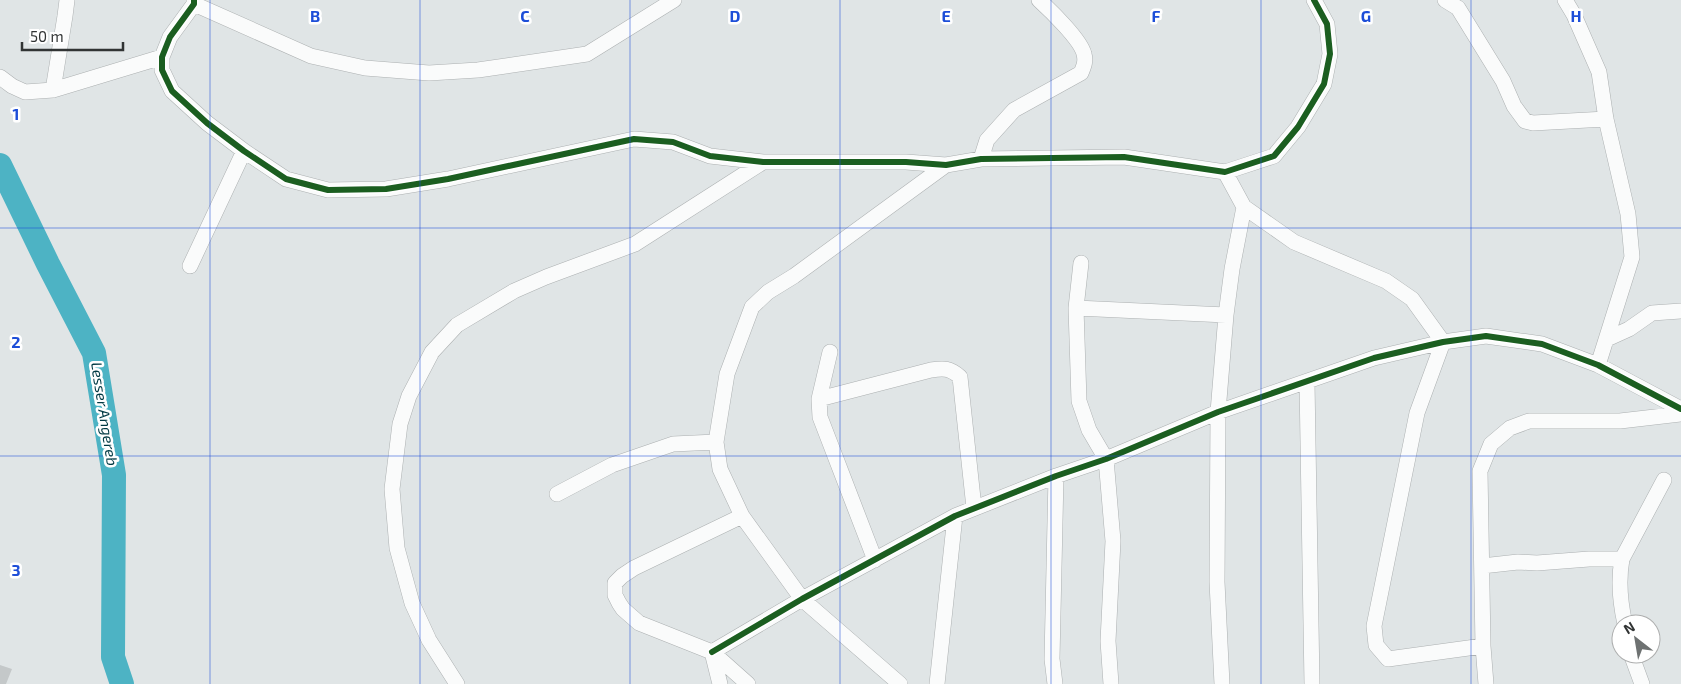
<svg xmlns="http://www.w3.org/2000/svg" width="1681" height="684" font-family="'Exo 2',sans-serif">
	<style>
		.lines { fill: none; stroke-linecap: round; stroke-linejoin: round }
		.river { stroke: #4db3c4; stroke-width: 24 }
		.building { fill: #c4c8c9 }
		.minor-casing { stroke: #acb0b1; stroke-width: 16 }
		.minor { stroke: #fafbfb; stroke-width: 15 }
		.cycleway-casing { stroke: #fff; stroke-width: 9 }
		.cycleway { stroke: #1b5e20; stroke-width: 6 }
		.grid { fill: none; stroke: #1d4ed8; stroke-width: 1; stroke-opacity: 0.55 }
		.labels { text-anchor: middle; stroke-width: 5; stroke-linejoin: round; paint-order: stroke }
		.water-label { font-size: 15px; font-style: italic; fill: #003943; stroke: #fff }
		.grid-label { font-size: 16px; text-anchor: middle; font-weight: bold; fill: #1d4ed8; stroke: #fff; stroke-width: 5; stroke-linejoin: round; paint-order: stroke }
	</style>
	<rect width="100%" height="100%" fill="#e0e5e6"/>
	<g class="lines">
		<path class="river" d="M0,165L48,264L94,353L114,475L113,657L122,684"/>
	</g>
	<path class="building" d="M0,665L12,669L6,684H0Z"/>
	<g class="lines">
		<g class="minor-casing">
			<path id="minor" d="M194,0V4L170,37L162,57V70L172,91L207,123L244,151L286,179L328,190L386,189L448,179L634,139L673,142L710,156L763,162H906L946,165L981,159L1124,157L1225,172L1274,156L1298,127L1324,84L1330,54L1327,24L1314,0
				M1445,0L1458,8L1503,81L1514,106L1525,121L1533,123L1606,119
				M1565,0L1574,15L1599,72L1606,119L1628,214L1632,257L1598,365
				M194,4L311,56L365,68L429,73L478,70L587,54L674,0
				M0,77L12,86L25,92L53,90L162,57
				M53,90L65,16L67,0
				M981,159L987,140L1014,110L1081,73C1084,66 1086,61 1084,54C1081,40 1050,10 1039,0
				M1225,172L1244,207L1294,242L1386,281L1412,299L1443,342L1417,413L1374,626L1376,645L1388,659L1483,646
				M1081,263L1076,308L1079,401L1089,430L1106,459L1113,541L1108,641L1111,684
				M190,266L244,151
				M1076,308L1226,315
				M1607,339L1629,329L1652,313L1681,311
				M830,352L819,399L820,417L875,560
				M1307,382L1312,684
				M819,399L931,370C944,368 950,368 960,377L974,508
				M557,494L612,465L673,444L716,442
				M742,516L634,568L622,576L615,583V595L619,603L623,609L639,623L712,652L748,684
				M1482,566L1518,562L1537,563L1589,559H1622
				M1625,624C1620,602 1618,581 1622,559L1664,480
				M712,652L802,599L955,516L1056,476L1106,459L1218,412L1374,358L1443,342L1486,336L1542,344L1598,365L1681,409
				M712,652L720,684
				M1631,654L1642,684
				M457,684L429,640L412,603L397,548L392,489L400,424L409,396L432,352L457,325L514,291L546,277L635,244L763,162
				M900,684L802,599L742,516L720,469L716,442L727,374L752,307L768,292L794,276L946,165
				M937,684L955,516
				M1055,684L1052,659L1056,476
				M1222,684L1217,582L1218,412L1226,315L1232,269L1244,207
				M1486,684L1483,646L1480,471L1491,444L1510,428L1529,421H1620L1681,414"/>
		</g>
		<use href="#minor" class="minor"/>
		<g class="cycleway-casing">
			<path id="cycleway" d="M194,0V4L170,37L162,57V70L172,91L207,123L244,151L286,179L328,190L386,189L448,179L634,139L673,142L710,156L763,162H906L946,165L981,159L1124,157L1225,172L1274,156L1298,127L1324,84L1330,54L1327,24L1314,0
				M712,652L802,599L955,516L1056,476L1106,459L1218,412L1374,358L1443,342L1486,336L1542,344L1598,365L1681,409"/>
		</g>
		<use href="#cycleway" class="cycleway"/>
	</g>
	<path class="grid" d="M210,0V684M420,0V684M630,0V684M840,0V684M1051,0V684M1261,0V684M1471,0V684M0,228H1681M0,456H1681"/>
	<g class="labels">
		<g class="water-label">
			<text transform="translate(104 414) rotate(81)" y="5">Lesser Angereb</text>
		</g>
	</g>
	<g class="grid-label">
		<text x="315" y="22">B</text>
		<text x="525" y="22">C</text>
		<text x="735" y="22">D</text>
		<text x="946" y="22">E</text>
		<text x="1156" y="22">F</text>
		<text x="1366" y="22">G</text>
		<text x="1576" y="22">H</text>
		<text x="16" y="120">1</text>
		<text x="16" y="348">2</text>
		<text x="16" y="576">3</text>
	</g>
	<g transform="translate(1636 639) rotate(329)"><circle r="24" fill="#ffffff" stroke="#adaeae"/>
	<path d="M0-4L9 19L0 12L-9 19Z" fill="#6e7272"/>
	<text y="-8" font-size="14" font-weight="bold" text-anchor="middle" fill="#313434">N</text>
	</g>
	<path d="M22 42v8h101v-8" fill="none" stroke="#313434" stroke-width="2.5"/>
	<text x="30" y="42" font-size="15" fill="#313434" stroke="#ffffff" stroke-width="4" paint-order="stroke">50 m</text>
</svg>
